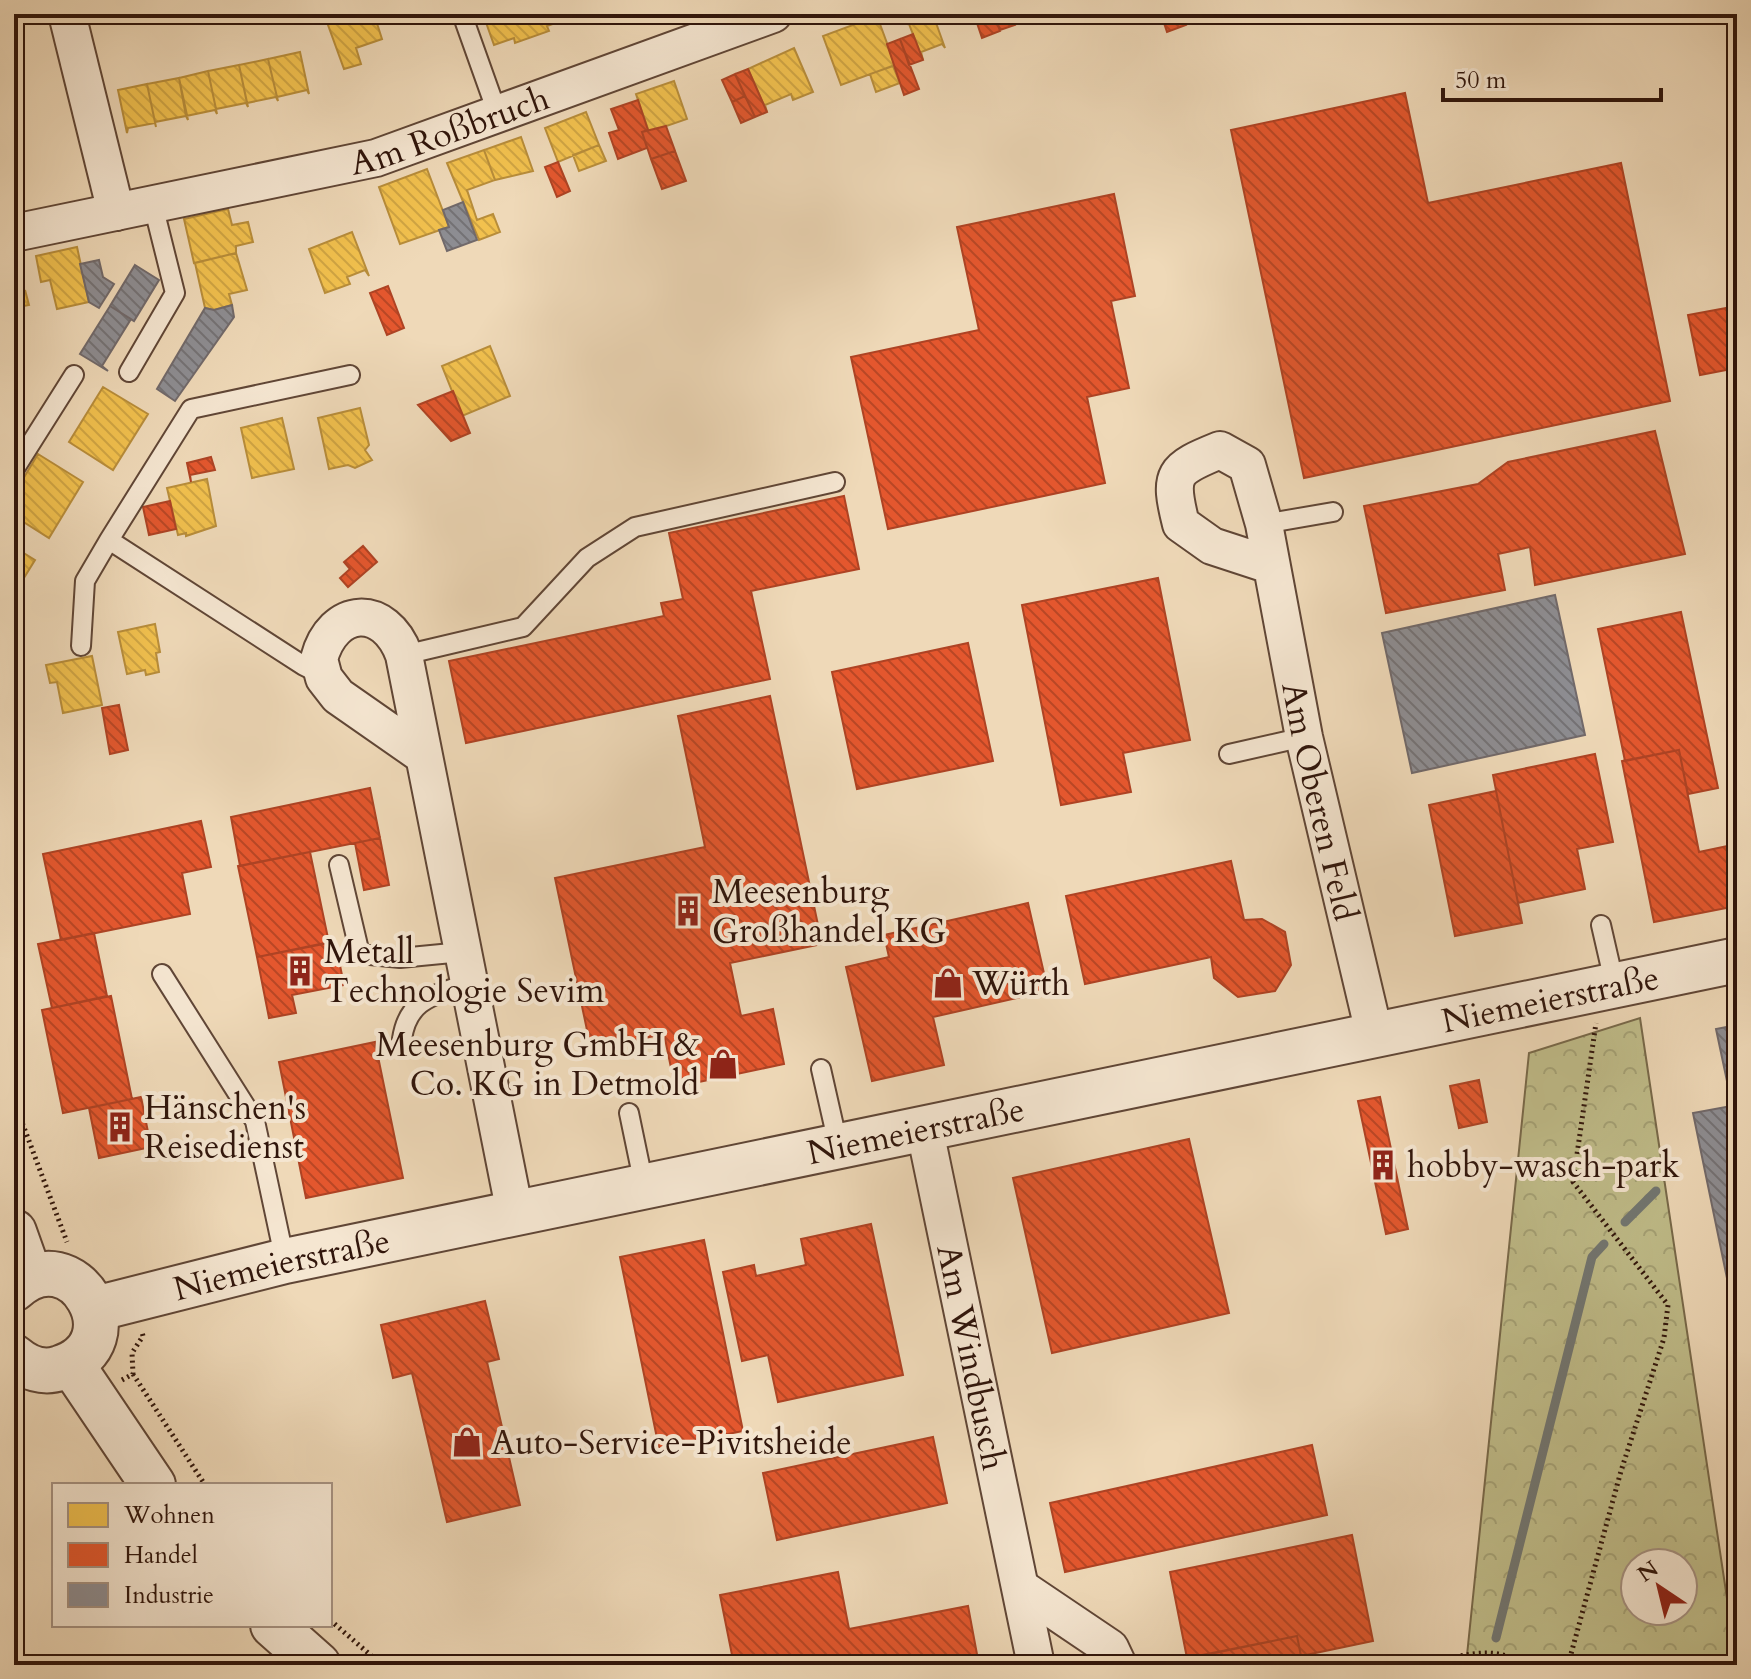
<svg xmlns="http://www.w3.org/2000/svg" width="1751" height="1679" font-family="Cardo,serif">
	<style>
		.park { fill: url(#park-crowns); stroke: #78694a; stroke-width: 2; fill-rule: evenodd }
		.homes { fill: url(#homes-back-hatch); stroke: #b88d3a; stroke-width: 2 }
		.shops { fill: url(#shops-back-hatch); stroke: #ae4324; stroke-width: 2 }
		.industry { fill: url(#industry-back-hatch); stroke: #71696a; stroke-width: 2 }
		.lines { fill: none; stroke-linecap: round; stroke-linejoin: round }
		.stream { stroke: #727773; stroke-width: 9 }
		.service-casing { stroke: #604636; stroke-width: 22 }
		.minor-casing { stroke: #604636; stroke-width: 40 }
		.tertiary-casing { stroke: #604636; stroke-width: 48 }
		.path { stroke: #30150b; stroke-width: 5; stroke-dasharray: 2 4; stroke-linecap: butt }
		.service { stroke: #f5e6d1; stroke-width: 18 }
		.minor { stroke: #f5e6d1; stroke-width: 36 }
		.tertiary { stroke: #f5e6d1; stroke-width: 44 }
		.labels { text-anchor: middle; stroke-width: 8; stroke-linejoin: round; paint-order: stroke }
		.street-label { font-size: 34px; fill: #30150b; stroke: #f5e6d1 }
		.poi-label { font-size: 34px; fill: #30150b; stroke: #f5e6d1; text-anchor: start }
	</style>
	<defs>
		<pattern id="park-crowns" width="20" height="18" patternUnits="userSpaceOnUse" patternTransform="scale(2)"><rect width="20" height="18" fill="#c0bd8a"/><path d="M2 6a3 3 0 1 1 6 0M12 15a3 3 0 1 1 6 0" fill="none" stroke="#a5a276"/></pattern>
		<pattern id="homes-back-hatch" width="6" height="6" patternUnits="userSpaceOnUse" patternTransform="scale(2)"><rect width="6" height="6" fill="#f2c14e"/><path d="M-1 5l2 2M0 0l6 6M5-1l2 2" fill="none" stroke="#d0a543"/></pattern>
		<pattern id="shops-back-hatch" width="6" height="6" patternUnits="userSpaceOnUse" patternTransform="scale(2)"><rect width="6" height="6" fill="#e4572e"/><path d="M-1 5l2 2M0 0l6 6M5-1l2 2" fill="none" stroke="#b94725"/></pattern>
		<pattern id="industry-back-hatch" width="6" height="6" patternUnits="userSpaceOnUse" patternTransform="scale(2)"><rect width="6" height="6" fill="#8d8d92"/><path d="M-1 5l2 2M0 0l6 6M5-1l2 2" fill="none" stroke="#747275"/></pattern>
	</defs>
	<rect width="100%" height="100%" fill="#efd9b8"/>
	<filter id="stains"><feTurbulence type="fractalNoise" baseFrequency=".0025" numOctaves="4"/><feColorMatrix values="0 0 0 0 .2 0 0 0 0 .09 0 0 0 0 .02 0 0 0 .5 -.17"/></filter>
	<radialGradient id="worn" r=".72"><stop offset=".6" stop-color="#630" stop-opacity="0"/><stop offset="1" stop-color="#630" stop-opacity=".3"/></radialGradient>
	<path class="park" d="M1640,1018L1737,1665H1466L1529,1053ZM1635,1563H1683V1611H1635Z"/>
	<path class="homes" d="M324,14H374L382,39L356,48L361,64L344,69Z
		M483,14H565L567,19L547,26L549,31L515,43L514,38L494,45Z
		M904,14H936L908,24Z
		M936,14L952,15L935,20L945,48L942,44L921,52L923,60L909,24Z
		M877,16L895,65L841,85L823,36Z
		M794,48L813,92L793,100L791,94L765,105L767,112L748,69Z
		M300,52L309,94L307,90L277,97L268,59Z
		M268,59L278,101L276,97L247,103L239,65Z
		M239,65L248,107L246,103L216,109L208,71Z
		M893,66L900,83L876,92L870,74Z
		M208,71L217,114L215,110L186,116L179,78Z
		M179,78L188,120L186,116L155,122L147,84Z
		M674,81L687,119L649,132L636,94Z
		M147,84L156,127L155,123L128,128L127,133L118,90Z
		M586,112L599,145L558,162L545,128Z
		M521,137L533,171L495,180L484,150Z
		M599,145L606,161L579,171L573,155Z
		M484,150L495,180L467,190L477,220L493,214L500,232L479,240L447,163Z
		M427,169L449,227L400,244L379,187Z
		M228,209L232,225L248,222L253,242L236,246V253L194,263L184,219Z
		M352,232L369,276L365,270L347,277L350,284L325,293L309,249Z
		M77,247L89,302L57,309L50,280L41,282L36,256Z
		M236,253L247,290L229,294L232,305L214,310L205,308L195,263Z
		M14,282L17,295L25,293V290L29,305L18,307L21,320L14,322Z
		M490,346L510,396L462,416L442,366Z
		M103,387L148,414L113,470L69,442Z
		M360,408L369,445L365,450L372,460L355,468L348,465L329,469L318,418Z
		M282,418L294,469L252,478L241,428Z
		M38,454L83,482L49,538L14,516V494Z
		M207,479L216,526L186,536V533L178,535L167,488Z
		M14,547L35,560L14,594Z
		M155,624L160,652L156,653L159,672L146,675L145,670L127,674L118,632Z
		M92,656L102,705L63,713L57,682L50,683L46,665Z"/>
	<path class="shops" d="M974,14H994L1000,31L982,38Z
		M994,14H1011L1015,25L1000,30Z
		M1161,14H1182L1186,25L1167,32Z
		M913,34L923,60L909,65L900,39Z
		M900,39L919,89L904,95L887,44Z
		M748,69L767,112L755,117L735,74Z
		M735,74L745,96L732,102L722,80Z
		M1405,93L1428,203L1621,163L1670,401L1304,478L1231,130Z
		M745,96L755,117L741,123L732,102Z
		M638,100L648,130L642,132L647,148L618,159L609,133L619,130L611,109Z
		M666,126L675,151L651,159L642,132Z
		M675,151L686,181L662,189L651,159Z
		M558,162L570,191L557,197L545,167Z
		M1114,194L1135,296L1111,301L1129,388L1087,397L1105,483L888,529L851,357L979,330L957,227Z
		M388,286L404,328L387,335L370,293Z
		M1737,306V368L1700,375L1688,315Z
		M453,391L470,433L451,441L418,405Z
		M1655,431L1685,554L1535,585L1530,547L1498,554L1505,590L1386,613L1364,506L1478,484L1508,462Z
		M211,457L215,470L190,475L191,482L187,463Z
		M844,496L859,569L751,591L770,679L466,743L449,661L664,616L661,603L683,599L669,533Z
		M170,501L176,529L149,535L143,507Z
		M1737,541V578H1736L1729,543Z
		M363,546L377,562L348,587L340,578L350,569L344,562Z
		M1158,578L1190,740L1123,753L1131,792L1061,805L1022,605Z
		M1681,612L1718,788L1688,794L1679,750L1625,761L1598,629Z
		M968,643L993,761L857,789L832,672Z
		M770,696L822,944L730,963L741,1016L773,1009L784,1064L675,1087L664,1034L591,1049L555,878L705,847L678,716Z
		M119,705L128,750L110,754L102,708Z
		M1679,750L1699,852L1737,844V906L1654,922L1622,761Z
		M1595,754L1613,842L1577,849L1585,889L1518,903L1493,775Z
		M370,788L380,838L240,866L231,817Z
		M1496,791L1522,923L1455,936L1429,805Z
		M201,821L211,867L182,873L190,914L61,940L43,854Z
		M380,838L389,885L364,890L355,843Z
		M310,852L329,943L257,957L238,866Z
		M1231,861L1244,920L1262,919L1285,932L1291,965L1275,991L1238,997L1214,978L1211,957L1085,984L1066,896Z
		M1028,903L1048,991L933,1017L944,1065L872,1081L846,967L889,957L884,935Z
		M94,933L107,996L52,1008L38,944Z
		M335,941L344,985L292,995L296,1013L269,1018L257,957Z
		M111,996L132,1099L63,1113L42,1010Z
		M375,1042L403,1178L306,1198L279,1062Z
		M1479,1080L1487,1122L1459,1128L1450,1086Z
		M141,1097L151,1147L99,1158L89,1108Z
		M1380,1097L1408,1229L1386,1234L1358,1101Z
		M1189,1139L1229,1313L1052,1353L1013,1178Z
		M871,1224L903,1375L778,1402L768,1355L742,1361L723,1272L754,1265L756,1276L806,1265L801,1239Z
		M704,1240L743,1431L659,1448L620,1257Z
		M485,1301L499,1359L487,1362L520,1505L447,1522L412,1373L393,1378L381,1325Z
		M933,1437L947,1503L777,1540L763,1473Z
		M1312,1445L1327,1515L1065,1572L1050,1503Z
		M1352,1535L1373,1641L1301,1656L1297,1636L1187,1658L1170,1572Z
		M838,1572L849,1629L968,1606L979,1665H734L720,1595Z
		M1297,1636L1301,1656L1260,1665L1166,1663Z"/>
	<path class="industry" d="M463,202L477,240L447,251L439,230L449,227L443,210Z
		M99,260L103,277L114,284L99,308L89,302L80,264Z
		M135,265L159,280L134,321L110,306Z
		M232,305L234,317L175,401L157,389L205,308L214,310Z
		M110,306L131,319L102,366L108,371L80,354Z
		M1555,595L1585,735L1412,773L1382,633Z
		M1737,1025V1079L1727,1081L1716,1029Z
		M1737,1105V1287L1729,1288L1693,1113Z"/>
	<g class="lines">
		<path class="stream" d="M1625,1222L1656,1191
			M1496,1638L1592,1257L1604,1244"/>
		<g class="service-casing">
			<path id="service" d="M462,14L498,115
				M129,372L175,293L153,205
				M14,470L74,375
				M1264,524L1333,512
				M81,646L85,581L109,540
				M404,655L523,627L587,558L635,527L835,482
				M320,668L312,670L304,666L109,540L191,409L350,375
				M1229,754L1304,737
				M339,865L360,954L400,958L462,952
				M1601,925L1615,986
				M162,974L255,1121L285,1261
				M402,1039C408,999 433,996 468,983
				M821,1069L838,1144
				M629,1113L644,1185"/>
		</g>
		<g class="minor-casing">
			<g id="minor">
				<path d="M67,14L116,212"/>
				<path id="s1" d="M14,233L376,158L773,14"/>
				<path id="s2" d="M1270,565L1212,546L1181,524C1168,473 1173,469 1220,450L1247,465L1264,524L1304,737L1375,1037"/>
				<path d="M424,756L338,696L324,678L319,659C333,606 385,603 404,655L515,1213"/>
				<path id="s3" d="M924,1126L1036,1665"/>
				<path d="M1021,1588L1110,1648L1118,1665"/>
			</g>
		</g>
		<g class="tertiary-casing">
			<g id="tertiary">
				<path d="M14,1232L30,1277"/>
				<path d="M14,1289C73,1234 138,1343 60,1368C44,1374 27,1368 14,1357"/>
				<path id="s4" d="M95,1309L285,1261L1737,960"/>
				<path d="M72,1365L153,1485"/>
				<path d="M273,1625L318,1665"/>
			</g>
		</g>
		<path class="path" d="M14,1101L67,1242
			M133,1374L205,1485
			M122,1380L133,1374L132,1353L143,1336L142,1332
			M330,1620L382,1665
			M1420,1665C1456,1658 1493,1642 1525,1665
			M1568,1665L1621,1471L1664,1338L1668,1305L1573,1182L1596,1023"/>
		<use href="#service" class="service"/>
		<use href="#minor" class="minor"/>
		<use href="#tertiary" class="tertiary"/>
	</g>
	<defs>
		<g id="building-bare" transform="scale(2.4)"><path d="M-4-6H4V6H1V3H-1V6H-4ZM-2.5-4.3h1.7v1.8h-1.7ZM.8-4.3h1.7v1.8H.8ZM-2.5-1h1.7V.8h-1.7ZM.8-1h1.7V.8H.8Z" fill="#8f2418" stroke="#f5e6d1" stroke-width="2.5" paint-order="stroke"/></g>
		<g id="shop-bare" transform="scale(2.4)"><path d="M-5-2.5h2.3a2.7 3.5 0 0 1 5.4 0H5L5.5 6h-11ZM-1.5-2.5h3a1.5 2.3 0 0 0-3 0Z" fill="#8f2418" stroke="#f5e6d1" stroke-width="2.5" paint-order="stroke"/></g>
	</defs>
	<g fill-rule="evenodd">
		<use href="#building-bare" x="688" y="911"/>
		<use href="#building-bare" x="300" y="971"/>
		<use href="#shop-bare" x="948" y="983"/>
		<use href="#shop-bare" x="723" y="1064"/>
		<use href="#building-bare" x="120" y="1127"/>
		<use href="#building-bare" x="1383" y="1165"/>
		<use href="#shop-bare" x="467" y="1442"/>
	</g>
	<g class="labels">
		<g class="street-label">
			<text dy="12" stroke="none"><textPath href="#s1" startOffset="448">Am Roßbruch</textPath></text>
			<text dy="12" stroke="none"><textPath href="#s2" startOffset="574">Am Oberen Feld</textPath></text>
			<text dy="12" stroke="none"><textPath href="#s4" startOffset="1488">Niemeierstraße</textPath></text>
			<text dy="12" stroke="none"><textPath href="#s4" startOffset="840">Niemeierstraße</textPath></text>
			<text dy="12" stroke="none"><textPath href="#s4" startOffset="192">Niemeierstraße</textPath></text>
			<text dy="12" stroke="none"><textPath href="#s3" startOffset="236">Am Windbusch</textPath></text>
		</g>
		<g class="poi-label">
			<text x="712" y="903">Meesenburg<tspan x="712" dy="39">Großhandel KG</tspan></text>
			<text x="324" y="963">Metall<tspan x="324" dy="39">Technologie Sevim</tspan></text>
			<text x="972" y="995">Würth</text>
			<text x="699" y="1056" text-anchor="end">Meesenburg GmbH &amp;<tspan x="699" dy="39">Co. KG in Detmold</tspan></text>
			<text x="144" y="1119">Hänschen's<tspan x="144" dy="39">Reisedienst</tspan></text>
			<text x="1407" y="1177">hobby-wasch-park</text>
			<text x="491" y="1454">Auto-Service-Pivitsheide</text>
		</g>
	</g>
	<rect width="1751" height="1679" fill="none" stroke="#efd9b8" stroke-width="48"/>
	<rect x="16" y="16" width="1719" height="1647" fill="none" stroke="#30150b" stroke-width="4"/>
	<rect x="24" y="24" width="1703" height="1631" fill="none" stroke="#30150b" stroke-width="2"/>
	<rect x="52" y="1483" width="280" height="144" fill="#f5e6d1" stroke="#a69282" stroke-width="2"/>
	<rect x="68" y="1503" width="40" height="24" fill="#f2c14e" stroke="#a69282" stroke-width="2"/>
	<text x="124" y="1523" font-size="24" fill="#30150b">Wohnen</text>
	<rect x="68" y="1543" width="40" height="24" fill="#e4572e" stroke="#a69282" stroke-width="2"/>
	<text x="124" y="1563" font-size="24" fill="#30150b">Handel</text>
	<rect x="68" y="1583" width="40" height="24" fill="#8d8d92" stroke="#a69282" stroke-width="2"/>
	<text x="124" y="1603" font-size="24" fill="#30150b">Industrie</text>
	<g transform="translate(1659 1587) rotate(325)"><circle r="38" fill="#f5e6d1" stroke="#a69282" stroke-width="2"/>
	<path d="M0-6L14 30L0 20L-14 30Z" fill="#8f2418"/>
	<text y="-12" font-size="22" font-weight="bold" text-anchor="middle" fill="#30150b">N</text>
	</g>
	<path d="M1443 88v12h218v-12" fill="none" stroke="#30150b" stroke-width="4"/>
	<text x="1455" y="88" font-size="24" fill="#30150b" stroke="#f5e6d1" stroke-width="6" paint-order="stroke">50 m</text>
	<rect width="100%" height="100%" filter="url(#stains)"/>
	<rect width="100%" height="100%" fill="url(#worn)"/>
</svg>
